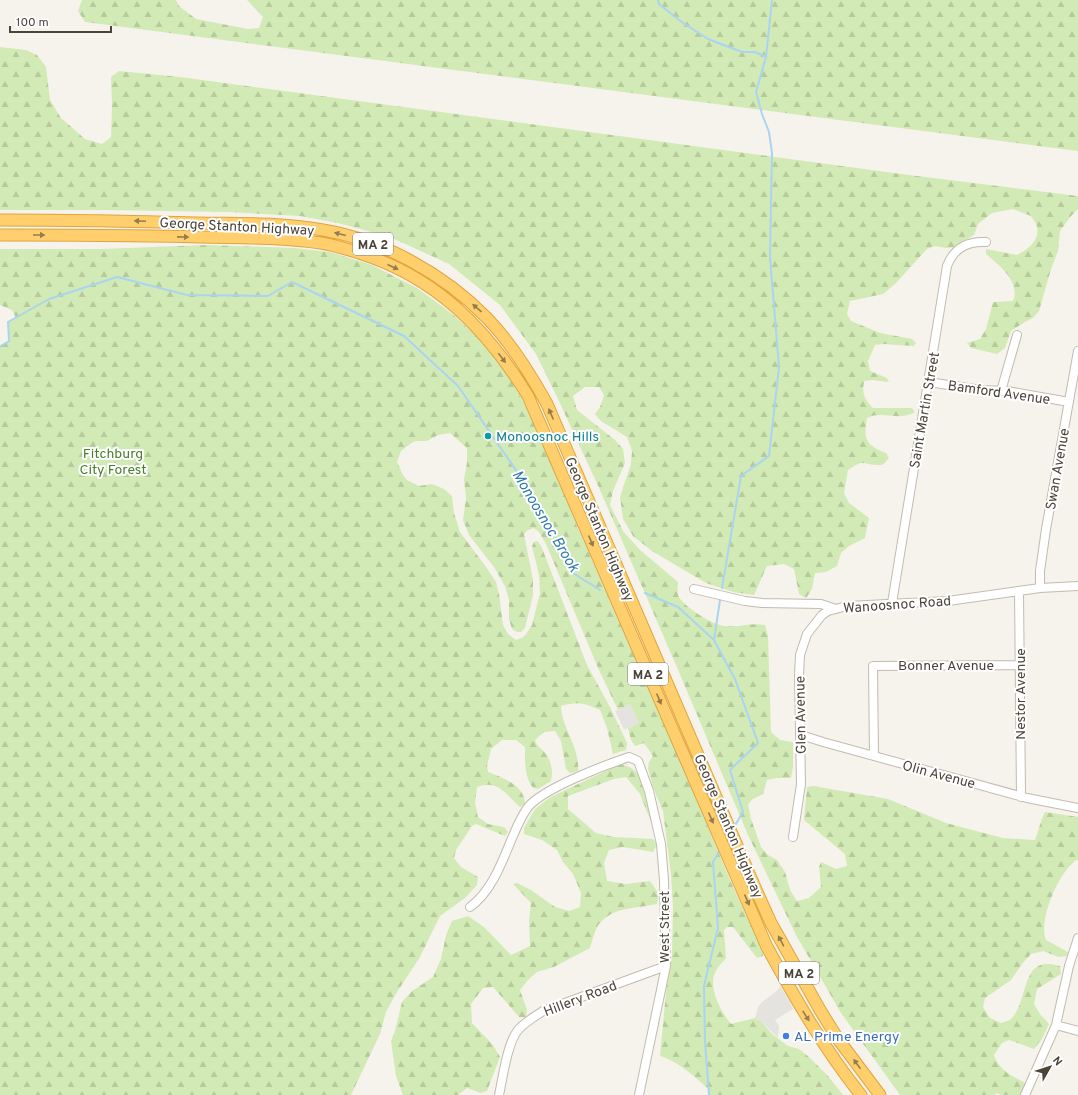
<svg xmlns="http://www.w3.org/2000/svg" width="1078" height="1095" font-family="Overpass,sans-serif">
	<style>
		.forest { fill: url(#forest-firs) }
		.parking { fill: #e5e3e0 }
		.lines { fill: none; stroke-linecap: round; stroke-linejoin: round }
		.stream { stroke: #a9d4f2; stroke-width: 2 }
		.minor-casing { stroke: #c2bbae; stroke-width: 10 }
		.highway-casing { stroke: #e0a43c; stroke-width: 13 }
		.minor { stroke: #fff; stroke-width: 8 }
		.highway { stroke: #ffcf6e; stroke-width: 11 }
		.oneway { fill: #937c4e }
		.culture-dot { fill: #0f9aa8; stroke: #fff; stroke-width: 1.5 }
		.shop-dot { fill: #3f7fe0; stroke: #fff; stroke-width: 1.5 }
		.labels { text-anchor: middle; stroke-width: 4; stroke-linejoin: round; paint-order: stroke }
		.shield { fill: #fff; stroke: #817c74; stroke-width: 1 }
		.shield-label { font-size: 13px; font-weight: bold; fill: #4b4439 }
		.street-label { font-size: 14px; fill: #4b4439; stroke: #fff }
		.culture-label { font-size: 14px; fill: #0d838f; stroke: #fff; text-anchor: start }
		.park-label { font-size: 14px; fill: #4a7f2a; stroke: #fff }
		.shop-label { font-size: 14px; fill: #366cbe; stroke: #fff; text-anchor: start }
		.water-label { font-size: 15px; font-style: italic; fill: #2e7ab2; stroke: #fff }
	</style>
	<defs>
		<pattern id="forest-firs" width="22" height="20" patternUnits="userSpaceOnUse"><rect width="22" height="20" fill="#d2eab5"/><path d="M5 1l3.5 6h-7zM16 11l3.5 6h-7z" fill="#b6ca9c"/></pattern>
	</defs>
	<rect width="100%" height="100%" fill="#f6f3ec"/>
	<path class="forest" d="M82,0H176L179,6L196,19L248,29L259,28L263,17L247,0H1078V151L85,22L78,11Z
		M0,47L26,50L37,55L46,67L50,100L61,118L85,139L102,144L111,137L112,105L111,77L119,71L180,77L909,175L1078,196V209L1071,216L1060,231L1058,251L1051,269L1039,311L1033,318L1025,322L1011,331L1005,348L997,354L971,348L967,343L980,339L986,329L993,302L1013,301C1021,282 999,265 986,254V249L1017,255C1027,250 1040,241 1037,227C1037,224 1033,219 1031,216L1013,209L992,213L978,224L974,235L955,247L946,248L935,246L927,249L895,284L883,294L850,301L847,314L851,321L880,333L912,339L916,343L914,346L883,344L875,345L868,361L870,371L887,378L889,382L873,380L864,381C862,395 864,398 873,408H912L915,412C899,422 883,410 867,418C863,439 866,445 886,453L889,458L882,465C863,466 866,457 848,470L844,493L849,503L869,518L865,538L849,546L841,553L837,566L826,572L815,573L812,589L806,598L799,594L794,569L784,564L767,566L754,595L733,592L706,583L652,551L633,536L623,519L620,497L631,464L632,451L627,437L601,421L595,414L600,407L604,395L599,387H585L573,396L577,410L615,440L623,449L625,463L613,491L610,505L623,531L640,550L678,582C678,586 677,591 678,595C681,605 713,625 724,626C738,628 750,622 765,625L768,636L771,732L780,740L793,742V767L791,778H777L767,780L763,794L753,799L748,804L751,819L761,847L768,855L777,860L785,872L790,890L797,901L809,898L821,887L819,867L821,862L836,869L847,866L845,854L804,820L807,787L813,786L888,799L946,823L1003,838L1035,840C1039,831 1040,821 1045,812L1078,817V860H1076C1072,864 1068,867 1065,872C1054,886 1039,923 1046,940L1068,952L1067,956L1059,957L1043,951L1031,954L1022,964L1011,980L985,998L983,1007L990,1018L1001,1023C1004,1022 1010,1021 1012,1018C1030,997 1020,954 1060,966L1061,974L1037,989L1034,1004L1040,1014L1049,1024L1042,1039L1034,1049L1009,1040L1002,1043L994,1055C999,1071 1013,1076 1027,1084L1022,1095H1001L996,1093L995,1095H900L841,1013L796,935L748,835L673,658L600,490L558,399L536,354L500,305L449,264L390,237L338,223L300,216L227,212L106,210H0Z
		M207,245L294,248L330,252L372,265L417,288L451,313L483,342L507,373L538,428L577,526L682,765L730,880L762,950L763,956L757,958L733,927H727L724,930L726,958C723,962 717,967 715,973C708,988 721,1012 731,1024L755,1018L762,1022L772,1034L788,1046L799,1049L809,1057L828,1076L843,1095H708L709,1090C696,1077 677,1061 660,1056L667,982L672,956L673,908L671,874L663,811L653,787L648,768L649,762L653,756L644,743L635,746L631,740L628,728L639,723L630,705L618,710L598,668L546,544L539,532L534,528L528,530L524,534L533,580V595L525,628L521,632H517L512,629L509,619V600L505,586L494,567L469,535L463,520L466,498L464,479L467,463V448L450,433L438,435L427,441H415L410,444L401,451L397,462L403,475L407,480L419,486L432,484L444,489L452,496L454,513L460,532L486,567L496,582L499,594L503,625L508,634L516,640L524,637L532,625L540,593L539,575L532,546L534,542L538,541L542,548L587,665L610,707L627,743L626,750L613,754L607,728L600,710C585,703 577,701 561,706C562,730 580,746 578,771L570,773L566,769L561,741L555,731L544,732L535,740C537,747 541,748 545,753C552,762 553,771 551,781L538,789L533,788C524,776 525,761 525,747L516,740H502L491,749L487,766L488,772C503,778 525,785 525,804L520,807C506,794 497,779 477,787L475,803L478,817L488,824L504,827L508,832L505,836L476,824L472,826L456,850L454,858L461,867L478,877L477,885L465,898L440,916L420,957L397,992L386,1012L380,1034L351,1095H0V345L9,341L8,322L16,318L12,310L0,305V249H101Z
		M620,764C626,765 633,768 637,773C645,783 650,807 654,820L651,822L640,794L626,777L614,779L568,796V809L596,833L613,837L653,839L657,845L653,852L623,847L609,850L604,863L607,881L626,884L650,881L659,894L657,904C635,909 611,906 597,927C594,933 592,941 590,948L554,967L537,972L528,980L520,990L527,1010L526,1017H519L493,987L483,988L471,1004L472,1023L493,1045L500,1057L487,1091L481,1093L467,1088L458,1095H403L396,1076L391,1041L395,1031L402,1002L412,991L433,977L441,959L446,935L452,921L468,916L484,927L511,955L530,946L529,921L531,903L513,884L517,883L531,890L555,907L569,911L580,907L581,893L573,874L563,862L557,850L542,840L524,834V828L535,809L549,798Z"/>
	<path class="parking" d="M630,704L639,723L624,730L615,711Z
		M780,986L790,1002L793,1009L775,1020L779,1026L778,1038L762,1022L755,1018L758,1007L762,1002L778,990Z"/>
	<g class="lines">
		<path class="stream" d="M658,0L659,4L683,23L708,39L742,52H755L766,57
			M0,347L9,341L8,322L49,299L117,277L187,295L268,296L292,282L404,336L458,386L542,508L573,573L600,590
			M722,588L741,476L769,456L779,367L770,257L772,153L769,132L762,114L756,92L766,57L772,0
			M645,593L678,607L714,640L735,679L758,743L730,770L743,812L734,827
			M714,640L720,600
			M709,1095L705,1041L704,986L718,928L713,862L720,850"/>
		<g class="minor-casing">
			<path id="minor" d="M929,382L981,390L1007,391L1069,402
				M1001,391L1017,335
				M1040,588V571L1046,529L1078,351
				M694,589L745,601L762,603L821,604L836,609
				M1019,592L1021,797
				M892,603L947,266C954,248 967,241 986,242
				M801,735L823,742L1027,798L1078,808
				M874,756L873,666L1020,665
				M793,837L801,784L799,676L800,655L807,634L822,615L828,611L847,606L948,601L1040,588L1078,586
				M470,907C490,893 501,865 510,843C515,831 520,818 528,807C544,788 605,765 629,757L638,761L649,791L661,844L664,880L666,966L639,1095
				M1056,1025L1078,1031
				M499,1095C503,1077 507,1044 518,1030C525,1022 534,1017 543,1011L666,966
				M1025,1095L1056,1025L1069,966L1078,938"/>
		</g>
		<g class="highway-casing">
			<path id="highway" d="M0,220C65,220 130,221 196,223C238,224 281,222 323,230C383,240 444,274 487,318C512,344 530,373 547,404L757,892L771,923L820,1010L838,1039L880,1095
				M0,235C67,235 133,235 200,237C240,238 281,237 321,243C334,245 346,249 359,253C436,277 487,329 528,396L767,947C795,998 824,1049 861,1095"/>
		</g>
		<use href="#minor" class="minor"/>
		<use href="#highway" class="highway"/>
	</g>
	<defs><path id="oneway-solid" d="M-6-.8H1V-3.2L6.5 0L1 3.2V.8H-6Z"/></defs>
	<g class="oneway">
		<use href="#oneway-solid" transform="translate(140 221) rotate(-178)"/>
		<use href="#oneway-solid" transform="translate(340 234) rotate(-166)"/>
		<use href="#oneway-solid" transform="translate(39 235)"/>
		<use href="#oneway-solid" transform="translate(183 237) rotate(1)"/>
		<use href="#oneway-solid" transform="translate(393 267) rotate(25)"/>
		<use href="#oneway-solid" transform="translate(477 308) rotate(-139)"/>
		<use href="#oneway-solid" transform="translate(502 358) rotate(53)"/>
		<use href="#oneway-solid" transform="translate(551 414) rotate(-113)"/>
		<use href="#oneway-solid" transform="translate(591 541) rotate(67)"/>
		<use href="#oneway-solid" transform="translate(659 699) rotate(67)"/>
		<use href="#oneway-solid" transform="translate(711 818) rotate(66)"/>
		<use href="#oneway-solid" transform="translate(747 900) rotate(66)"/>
		<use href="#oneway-solid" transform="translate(781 941) rotate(-118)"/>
		<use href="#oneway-solid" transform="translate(806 1016) rotate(57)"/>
		<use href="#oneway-solid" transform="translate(857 1064) rotate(-126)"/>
	</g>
	<circle class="culture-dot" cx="488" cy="436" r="4"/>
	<circle class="shop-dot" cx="786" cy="1036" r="4"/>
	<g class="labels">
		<g class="shield">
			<rect x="353" y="233" width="40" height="22" rx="3"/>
			<rect x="628" y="663" width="40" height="22" rx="3"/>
			<rect x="779" y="962" width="40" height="22" rx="3"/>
		</g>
		<g class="shield-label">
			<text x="373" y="249">MA 2</text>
			<text x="648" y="679">MA 2</text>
			<text x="799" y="978">MA 2</text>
		</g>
		<g class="street-label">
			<text transform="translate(237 226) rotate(3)" y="5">George Stanton Highway</text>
			<text transform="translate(999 392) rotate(8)" y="5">Bamford Avenue</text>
			<text transform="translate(924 410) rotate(-80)" y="5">Saint Martin Street</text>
			<text transform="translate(1057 469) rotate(-80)" y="5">Swan Avenue</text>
			<text transform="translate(600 529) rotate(67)" y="5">George Stanton Highway</text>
			<text transform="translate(897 604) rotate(-4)" y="5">Wanoosnoc Road</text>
			<text x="946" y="670">Bonner Avenue</text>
			<text transform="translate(1020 694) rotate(-90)" y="5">Nestor Avenue</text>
			<text transform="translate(800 715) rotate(-91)" y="5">Glen Avenue</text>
			<text transform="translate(939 774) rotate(15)" y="5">Olin Avenue</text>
			<text transform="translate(729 826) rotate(67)" y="5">George Stanton Highway</text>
			<text transform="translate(664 927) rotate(-90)" y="5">West Street</text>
			<text transform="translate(580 998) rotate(-21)" y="5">Hillery Road</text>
		</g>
		<g class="culture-label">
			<text x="496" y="441">Monoosnoc Hills</text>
		</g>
		<g class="park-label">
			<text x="113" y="458">Fitchburg<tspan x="113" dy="16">City Forest</tspan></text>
		</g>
		<g class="shop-label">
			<text x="794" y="1041">AL Prime Energy</text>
		</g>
		<g class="water-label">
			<text transform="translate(546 521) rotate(59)" y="5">Monoosnoc Brook</text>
		</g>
	</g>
	<g transform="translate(1050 1067) rotate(51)" stroke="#ffffff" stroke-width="3" paint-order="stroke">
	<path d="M0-3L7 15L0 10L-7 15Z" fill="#4b4439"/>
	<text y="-6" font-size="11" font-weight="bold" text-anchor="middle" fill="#4b4439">N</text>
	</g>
	<path d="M10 26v6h101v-6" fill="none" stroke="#4b4439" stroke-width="2"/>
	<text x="16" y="26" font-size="12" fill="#4b4439" stroke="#ffffff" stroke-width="3" paint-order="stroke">100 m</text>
</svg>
